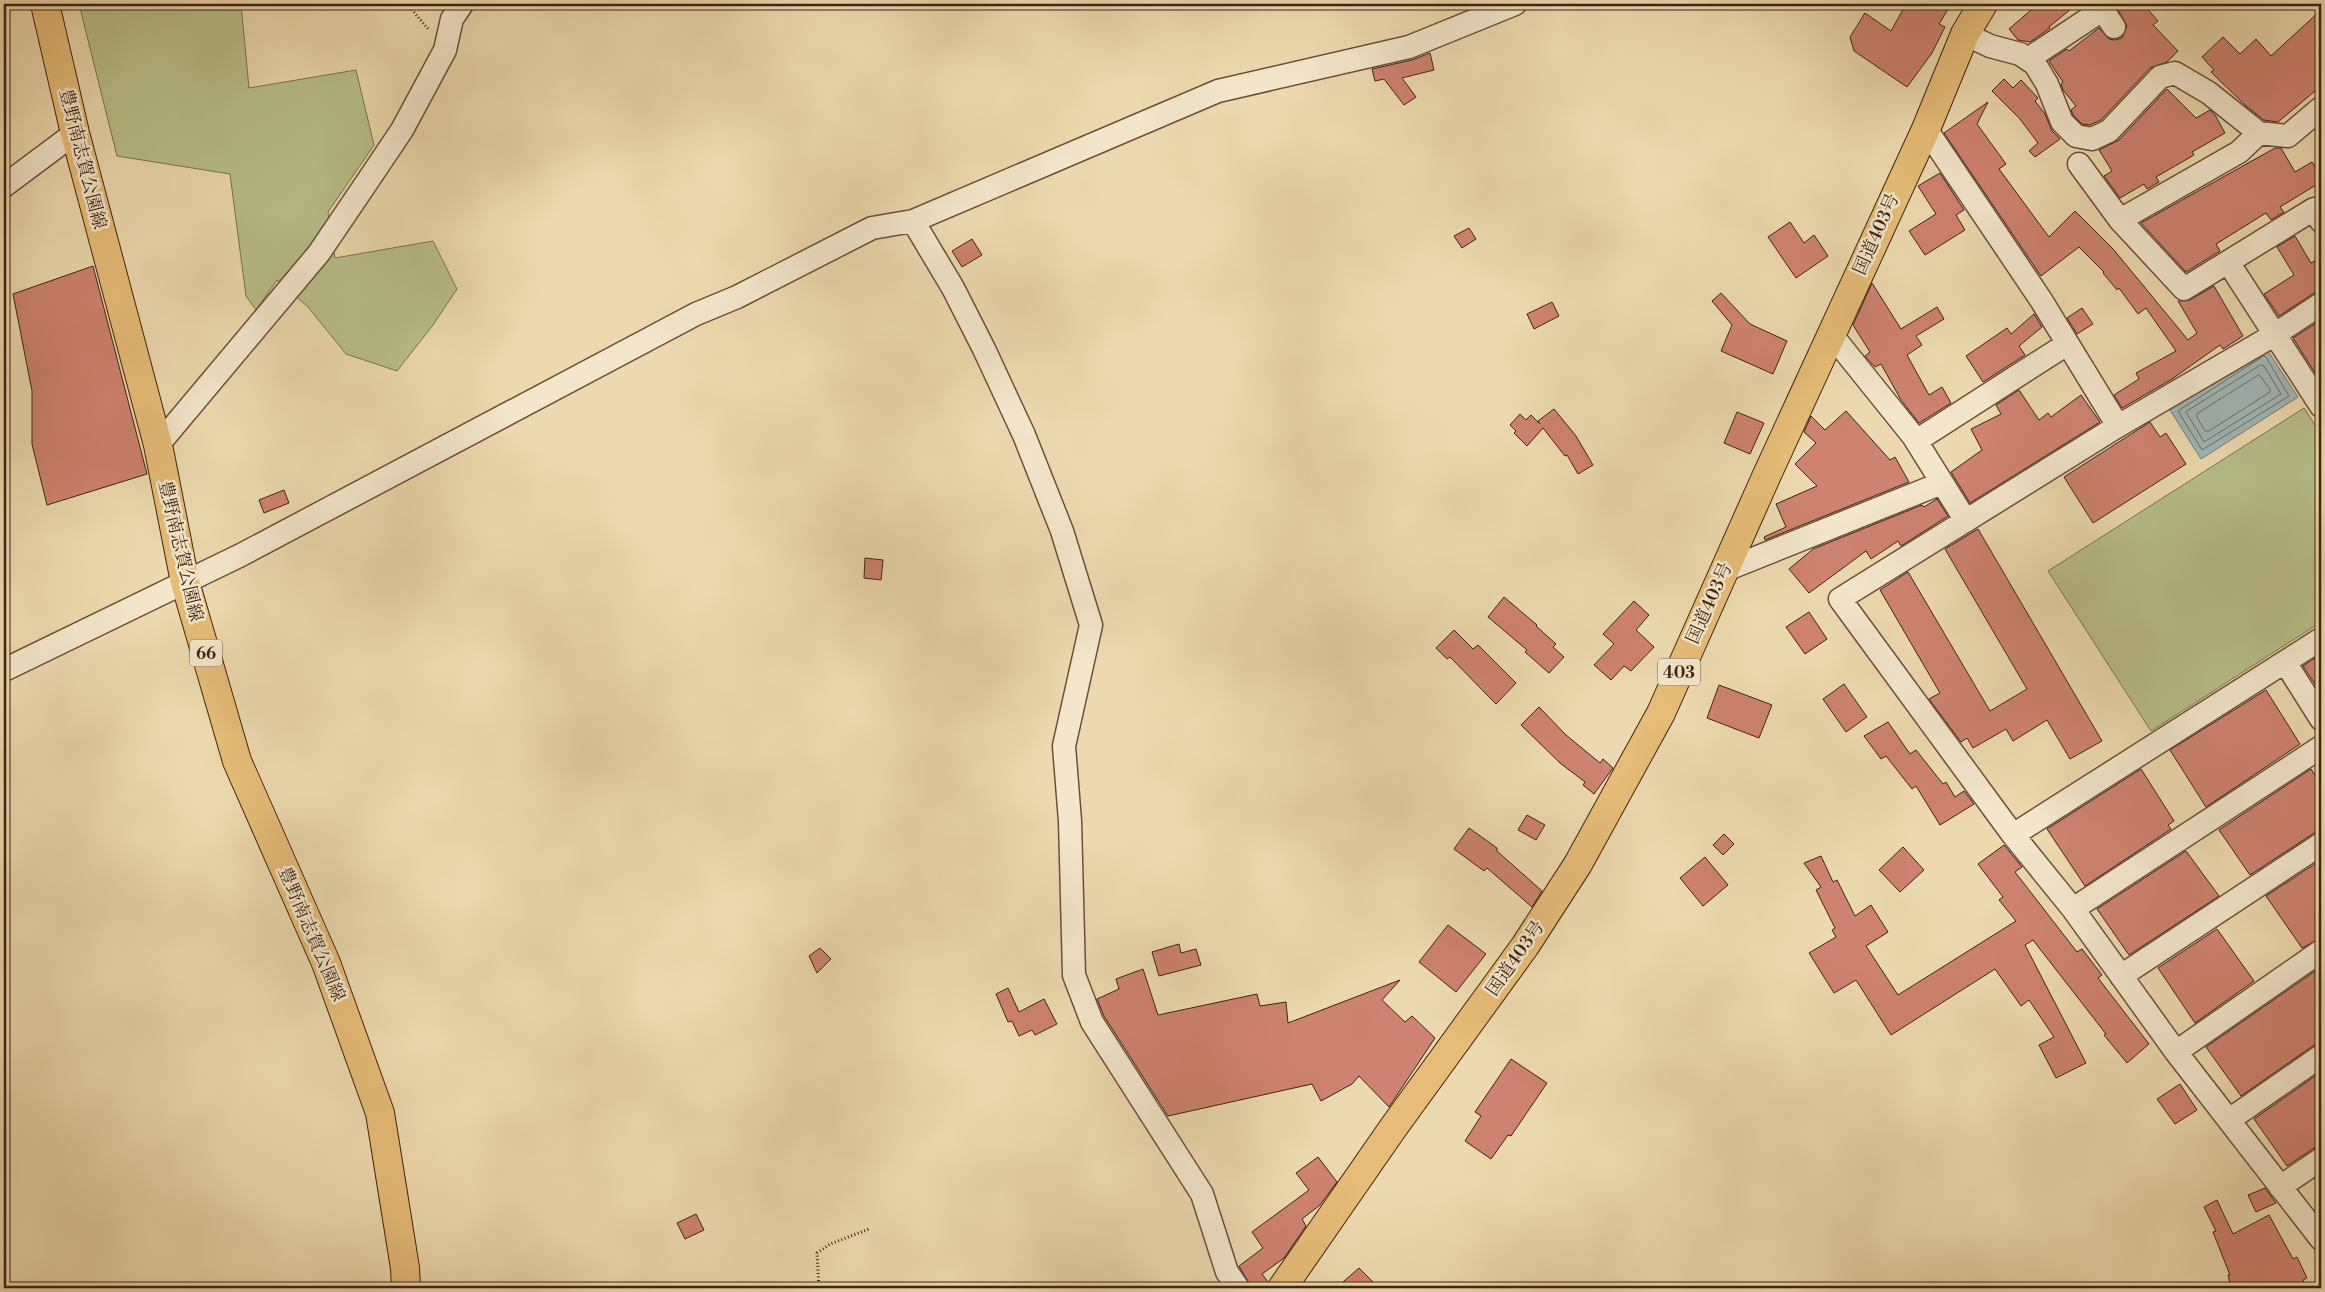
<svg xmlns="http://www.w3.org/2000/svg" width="2325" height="1292" font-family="'Libre Bodoni','Noto Serif JP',serif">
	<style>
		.green { fill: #b8bf8b; stroke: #7c714e }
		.water { fill: #a0b7b7; stroke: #797c74 }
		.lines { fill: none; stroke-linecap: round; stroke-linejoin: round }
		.shore { stroke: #706d64; stroke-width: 1 }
		.building { fill: #ce8271; stroke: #3f2310 }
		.minor-casing { stroke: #6a5038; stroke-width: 25 }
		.major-casing { stroke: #3f2310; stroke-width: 30 }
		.highway-casing { stroke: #3f2310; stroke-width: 30 }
		.path { stroke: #3f2310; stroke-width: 3; stroke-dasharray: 1 2.5; stroke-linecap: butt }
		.minor { stroke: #f3e6cb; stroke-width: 22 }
		.major { stroke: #e6bc78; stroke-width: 28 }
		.highway { stroke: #e6bc78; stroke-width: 28 }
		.labels { text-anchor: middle; stroke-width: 5; stroke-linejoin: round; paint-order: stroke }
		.shield { fill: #f3e6cb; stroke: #755e48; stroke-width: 1 }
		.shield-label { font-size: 16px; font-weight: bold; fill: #3f2310 }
		.street-label { font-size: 18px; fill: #3f2310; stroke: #f3e6cb }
	</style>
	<rect width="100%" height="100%" fill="#edd9af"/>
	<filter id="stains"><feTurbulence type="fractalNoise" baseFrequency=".004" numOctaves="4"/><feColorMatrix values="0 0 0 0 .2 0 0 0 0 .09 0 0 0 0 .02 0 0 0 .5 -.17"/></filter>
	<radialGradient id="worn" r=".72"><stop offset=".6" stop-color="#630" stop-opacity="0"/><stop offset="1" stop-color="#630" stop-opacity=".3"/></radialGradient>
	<path class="green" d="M79,4H241L249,88L356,70L374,145L328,212L335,258L433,241L457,289L433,325L397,371L346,354L308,307L277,280L256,310L246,296L230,174L117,156Z
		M2304,408L2321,434V622L2151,731L2048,571Z"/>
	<path class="water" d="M2266,348L2298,397L2201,459L2170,410Z"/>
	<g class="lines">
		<path class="shore" d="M2262,357L2178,411L2202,450L2289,396L2266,357L2263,356
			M2261,365L2264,366L2281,394L2204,442L2186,412Z
			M2259,375L2270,389V392L2209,431H2205L2197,417V414Z"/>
	</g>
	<path class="building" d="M1906,4H1951L1939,24L1945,27L1932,53L1907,87L1854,51L1850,37L1865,13L1891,31Z
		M2038,4H2077L2049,27L2050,28L2030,42L2018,40L2009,29Z
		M2125,4H2143L2158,21L2153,25L2178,51L2167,62L2150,68L2101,120L2090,125L2082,124L2073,115L2071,110L2076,106L2063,90L2061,84L2063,82L2049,61L2067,49L2069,51L2099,28L2109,39L2115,40L2122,38L2127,26L2118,10Z
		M2321,10V86L2278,122L2264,120L2246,106L2211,72L2214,70L2202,57L2223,37L2240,54L2256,39L2271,56Z
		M1430,53L1434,70L1402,78L1416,97L1404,105L1384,79L1375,81L1372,69L1412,60Z
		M2004,79L2013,88L2021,80L2038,98L2035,101L2045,114L2052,131L2060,139L2035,157L2029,151L2038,143L2020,119L1992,91Z
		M2167,89L2196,118L2210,110L2215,115L2225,133L2192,152L2194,155L2156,177L2159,182L2147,189L2144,184L2120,198L2104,176L2112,171L2099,150L2119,140Z
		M1988,102L1977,124L2006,164L1999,169L2049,237L2075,211L2114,250L2188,340L2197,333L2178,301L2190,300L2214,286L2243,336L2223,349L2220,345L2172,379L2122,408L2114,395L2139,379L2136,373L2176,351L2146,308L2138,314L2119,288L2117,290L2103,273L2104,272L2079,247L2041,276L1944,133Z
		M2275,148H2281L2295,172L2312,162L2321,177V182L2280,207L2284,212L2271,220L2266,213L2216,244L2220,251L2186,272L2141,223Z
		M1940,173L1964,210L1956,215L1965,230L1925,255L1909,231L1936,214L1918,186Z
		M1790,222L1804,243L1814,235L1828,256L1796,278L1768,237Z
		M1469,228L1476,239L1462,248L1454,236Z
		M2295,236L2311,263L2321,257V291L2314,293L2279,316L2264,294L2294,275L2277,247Z
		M972,239L982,255L962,267L952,251Z
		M93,266L147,474L47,505L32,444V391L13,294Z
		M1872,283L1901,329L1937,307L1944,319L1916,336L1922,345L1907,355L1929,395L1942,387L1951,403L1919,423L1901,400L1881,364L1875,367L1865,356L1870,352L1853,325Z
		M1721,293L1750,324L1787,341L1773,374L1721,351L1732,325L1712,301Z
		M1552,302L1559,316L1534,329L1527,314Z
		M2082,308L2093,324L2077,334L2067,318Z
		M2034,314L2042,327L2019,346L2025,355L1983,382L1966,356L2007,328L2011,334Z
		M2321,320V382L2293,338Z
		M2019,390L2039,420L2048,413L2051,417L2081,395L2100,422L1970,503L1951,472L1982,450L1971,429L2001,414L1996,405Z
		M1554,409L1576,436L1593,465L1578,474L1567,455L1565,456L1543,428L1527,446L1514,433L1516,431L1510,425L1520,414L1526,420L1531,415L1540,424L1538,421Z
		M1846,411L1890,460L1895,457L1909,482L1765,540L1764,537L1786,527L1776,504L1817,486L1795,464L1816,443L1804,432L1811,416L1825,430Z
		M1737,412L1764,423L1750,454L1724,443Z
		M2150,422L2160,437L2166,433L2186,464L2093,523L2064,477Z
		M284,490L289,503L264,513L259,500Z
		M1937,499L1948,516L1901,546L1898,541L1871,559L1866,551L1809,593L1789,569L1813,549L1922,505L1924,507Z
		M1978,529L2102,741L2070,759L2047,720L2013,741L2006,729L1973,748L1967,738L1961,742L1929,699L1940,693L1880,590L1908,572L1990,711L2027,689L1945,549Z
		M865,558L883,560L881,580L864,578Z
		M1504,597L1537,625L1536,626L1556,644L1553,647L1564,657L1549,673L1525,652L1527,650L1488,617Z
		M1634,601L1649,615L1636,630L1654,647L1631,671L1624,666L1611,680L1594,665L1614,644L1603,634Z
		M1809,612L1827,639L1805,654L1786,627Z
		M1454,630L1473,649L1478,645L1516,683L1496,704L1450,657L1447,659L1436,648Z
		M2321,654V693L2303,666Z
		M1844,684L1867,717L1846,732L1823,699Z
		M1719,685L1772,705L1759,738L1707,718Z
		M2266,690L2300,744L2206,807L2170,750Z
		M1539,707L1566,735L1600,763L1603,759L1613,768L1594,794L1583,785L1585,782L1560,763L1521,725Z
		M1888,722L1910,754L1916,750L1943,784L1946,782L1955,797L1964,791L1974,804L1940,825L1916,786L1912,789L1886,756L1881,759L1864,736Z
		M2141,769L2174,821L2168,825L2171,829L2085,886L2047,829Z
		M2311,769L2321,785V831L2314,833L2250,875L2219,830Z
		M1527,815L1545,825L1536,840L1518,830Z
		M1469,828L1497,848V851L1542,891L1532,907L1487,868L1484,871L1454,849Z
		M1724,834L1734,844L1723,855L1713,845Z
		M2004,845L2022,867L2015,872L2077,952L2082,949L2102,975L2098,978L2149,1044L2127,1063L2104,1035L2106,1034L2033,940L2025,945L2086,1063L2056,1078L2039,1045L2054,1037L2029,1000L2021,1006L1995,969L1891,1035L1856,980L1834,993L1809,953L1836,937L1832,930L1835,928L1816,890L1821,887L1804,863L1821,856L1833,882L1837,880L1855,916L1871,905L1888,932L1866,946L1898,995L2016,921L1999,900L2003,897L1978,864Z
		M1903,847L1924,870L1900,892L1879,870Z
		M2186,851L2219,896L2129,955L2097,909Z
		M1705,857L1728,885L1703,906L1680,878Z
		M2321,860V938L2302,948L2266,896Z
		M1448,925L1486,954L1456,992L1419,962Z
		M2217,929L2254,981L2195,1023L2158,968Z
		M1179,944L1181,953L1196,949L1201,965L1159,976L1152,952Z
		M820,948L831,959L817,973L809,956Z
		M2321,967V1043L2314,1045L2241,1096L2206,1047Z
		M1143,969L1158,1015L1257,994L1260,1006L1286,1002L1288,1023L1400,980L1382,1000L1405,1022L1412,1016L1435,1038L1389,1107L1359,1076L1352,1084L1321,1101L1312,1084L1168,1116L1104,1016L1097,999L1119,989L1116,979Z
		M1008,988L1019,1012L1044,999L1057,1024L1035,1035L1032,1030L1019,1036L1012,1021L1008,1022L996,994Z
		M1511,1059L1547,1083L1511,1136L1508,1135L1491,1159L1465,1141L1481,1116L1475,1112Z
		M2321,1072V1146L2314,1148L2287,1166L2254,1119Z
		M2180,1084L2197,1110L2175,1124L2157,1099Z
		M1318,1157L1337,1182L1320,1205L1302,1219L1306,1226L1284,1258L1262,1274L1268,1282L1267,1288H1252L1239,1266L1263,1248L1252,1232L1309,1190L1296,1173Z
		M2265,1188L2276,1203L2256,1212L2248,1195Z
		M2217,1200L2233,1234L2269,1215L2293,1259L2297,1257L2307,1278L2303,1280L2307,1288H2231L2228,1275H2230L2213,1232L2216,1231L2204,1207Z
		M696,1214L704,1230L685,1239L677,1223Z
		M1359,1268L1379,1288H1336Z"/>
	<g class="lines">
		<g class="minor-casing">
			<path id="minor" d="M2099,4L2114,27
				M1965,34L1990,46L2020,54L2035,64L2047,84L2062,122L2076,136L2092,139L2109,131L2160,77L2175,73L2209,93L2259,133L2288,136L2321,108
				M2028,59L2102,10
				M1926,129L2041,300L2118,426
				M2079,164L2120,220L2184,289L2314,209L2321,221
				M4,186L75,133
				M2120,220L2239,152L2259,133
				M913,221L953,288L984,349L1024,435L1062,531L1091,625L1064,746L1070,821L1074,975L1092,1022L1202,1194L1227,1272L1238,1288
				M2228,262L2321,406
				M2321,304L2274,335L2118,426L1840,599L2013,835L2073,909L2176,1052L2321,1239
				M1831,334L1913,436L1966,521
				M1916,441L2067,344
				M158,445L319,253L365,185L402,130L445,50L452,19L462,4
				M1723,571L1942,483
				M2285,662L2321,719
				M4,670L241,555L696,314L737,297L872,228L913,221L1218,91L1409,47L1515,4
				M2013,835L2321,639
				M2073,909L2321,747
				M2121,976L2321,844
				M2176,1052L2321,951
				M2229,1120L2321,1056
				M2280,1187L2321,1159"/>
		</g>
		<g class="major-casing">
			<path id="major" d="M45,4L75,133L158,445L185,582L237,761L326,963L380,1113L405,1268L406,1288"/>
		</g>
		<g class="highway-casing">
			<path id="highway" d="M1282,1288L1393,1128L1525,946L1578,864L1661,713L1766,477L1926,129L1965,34L1983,4"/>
		</g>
		<path class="path" d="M407,4L429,30
			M819,1288L817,1253L830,1244L869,1229"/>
		<use href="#minor" class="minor"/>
		<use href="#major" class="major"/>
		<use href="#highway" class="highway"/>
	</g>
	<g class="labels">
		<g class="shield">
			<rect x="190" y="639.5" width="32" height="27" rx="4"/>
			<rect x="1658" y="658.5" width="42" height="27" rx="4"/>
		</g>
		<g class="shield-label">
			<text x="206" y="659">66</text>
			<text x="1679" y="678">403</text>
		</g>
		<g class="street-label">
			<text transform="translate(83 159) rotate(76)" y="6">豊野南志賀公園線</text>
			<text transform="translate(1876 234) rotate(-66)" y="6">国道403号</text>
			<text transform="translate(181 551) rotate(77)" y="6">豊野南志賀公園線</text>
			<text transform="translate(1709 603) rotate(-66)" y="6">国道403号</text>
			<text transform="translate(312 934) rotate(67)" y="6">豊野南志賀公園線</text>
			<text transform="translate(1515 958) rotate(-55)" y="6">国道403号</text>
		</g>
	</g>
	<rect width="2325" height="1292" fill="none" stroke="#edd9af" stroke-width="20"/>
	<rect x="5" y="5" width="2315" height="1282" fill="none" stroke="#3f2310" stroke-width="2.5"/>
	<rect x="10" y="10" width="2305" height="1272" fill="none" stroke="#3f2310"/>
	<rect width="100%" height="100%" filter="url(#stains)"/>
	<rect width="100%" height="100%" fill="url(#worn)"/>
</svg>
